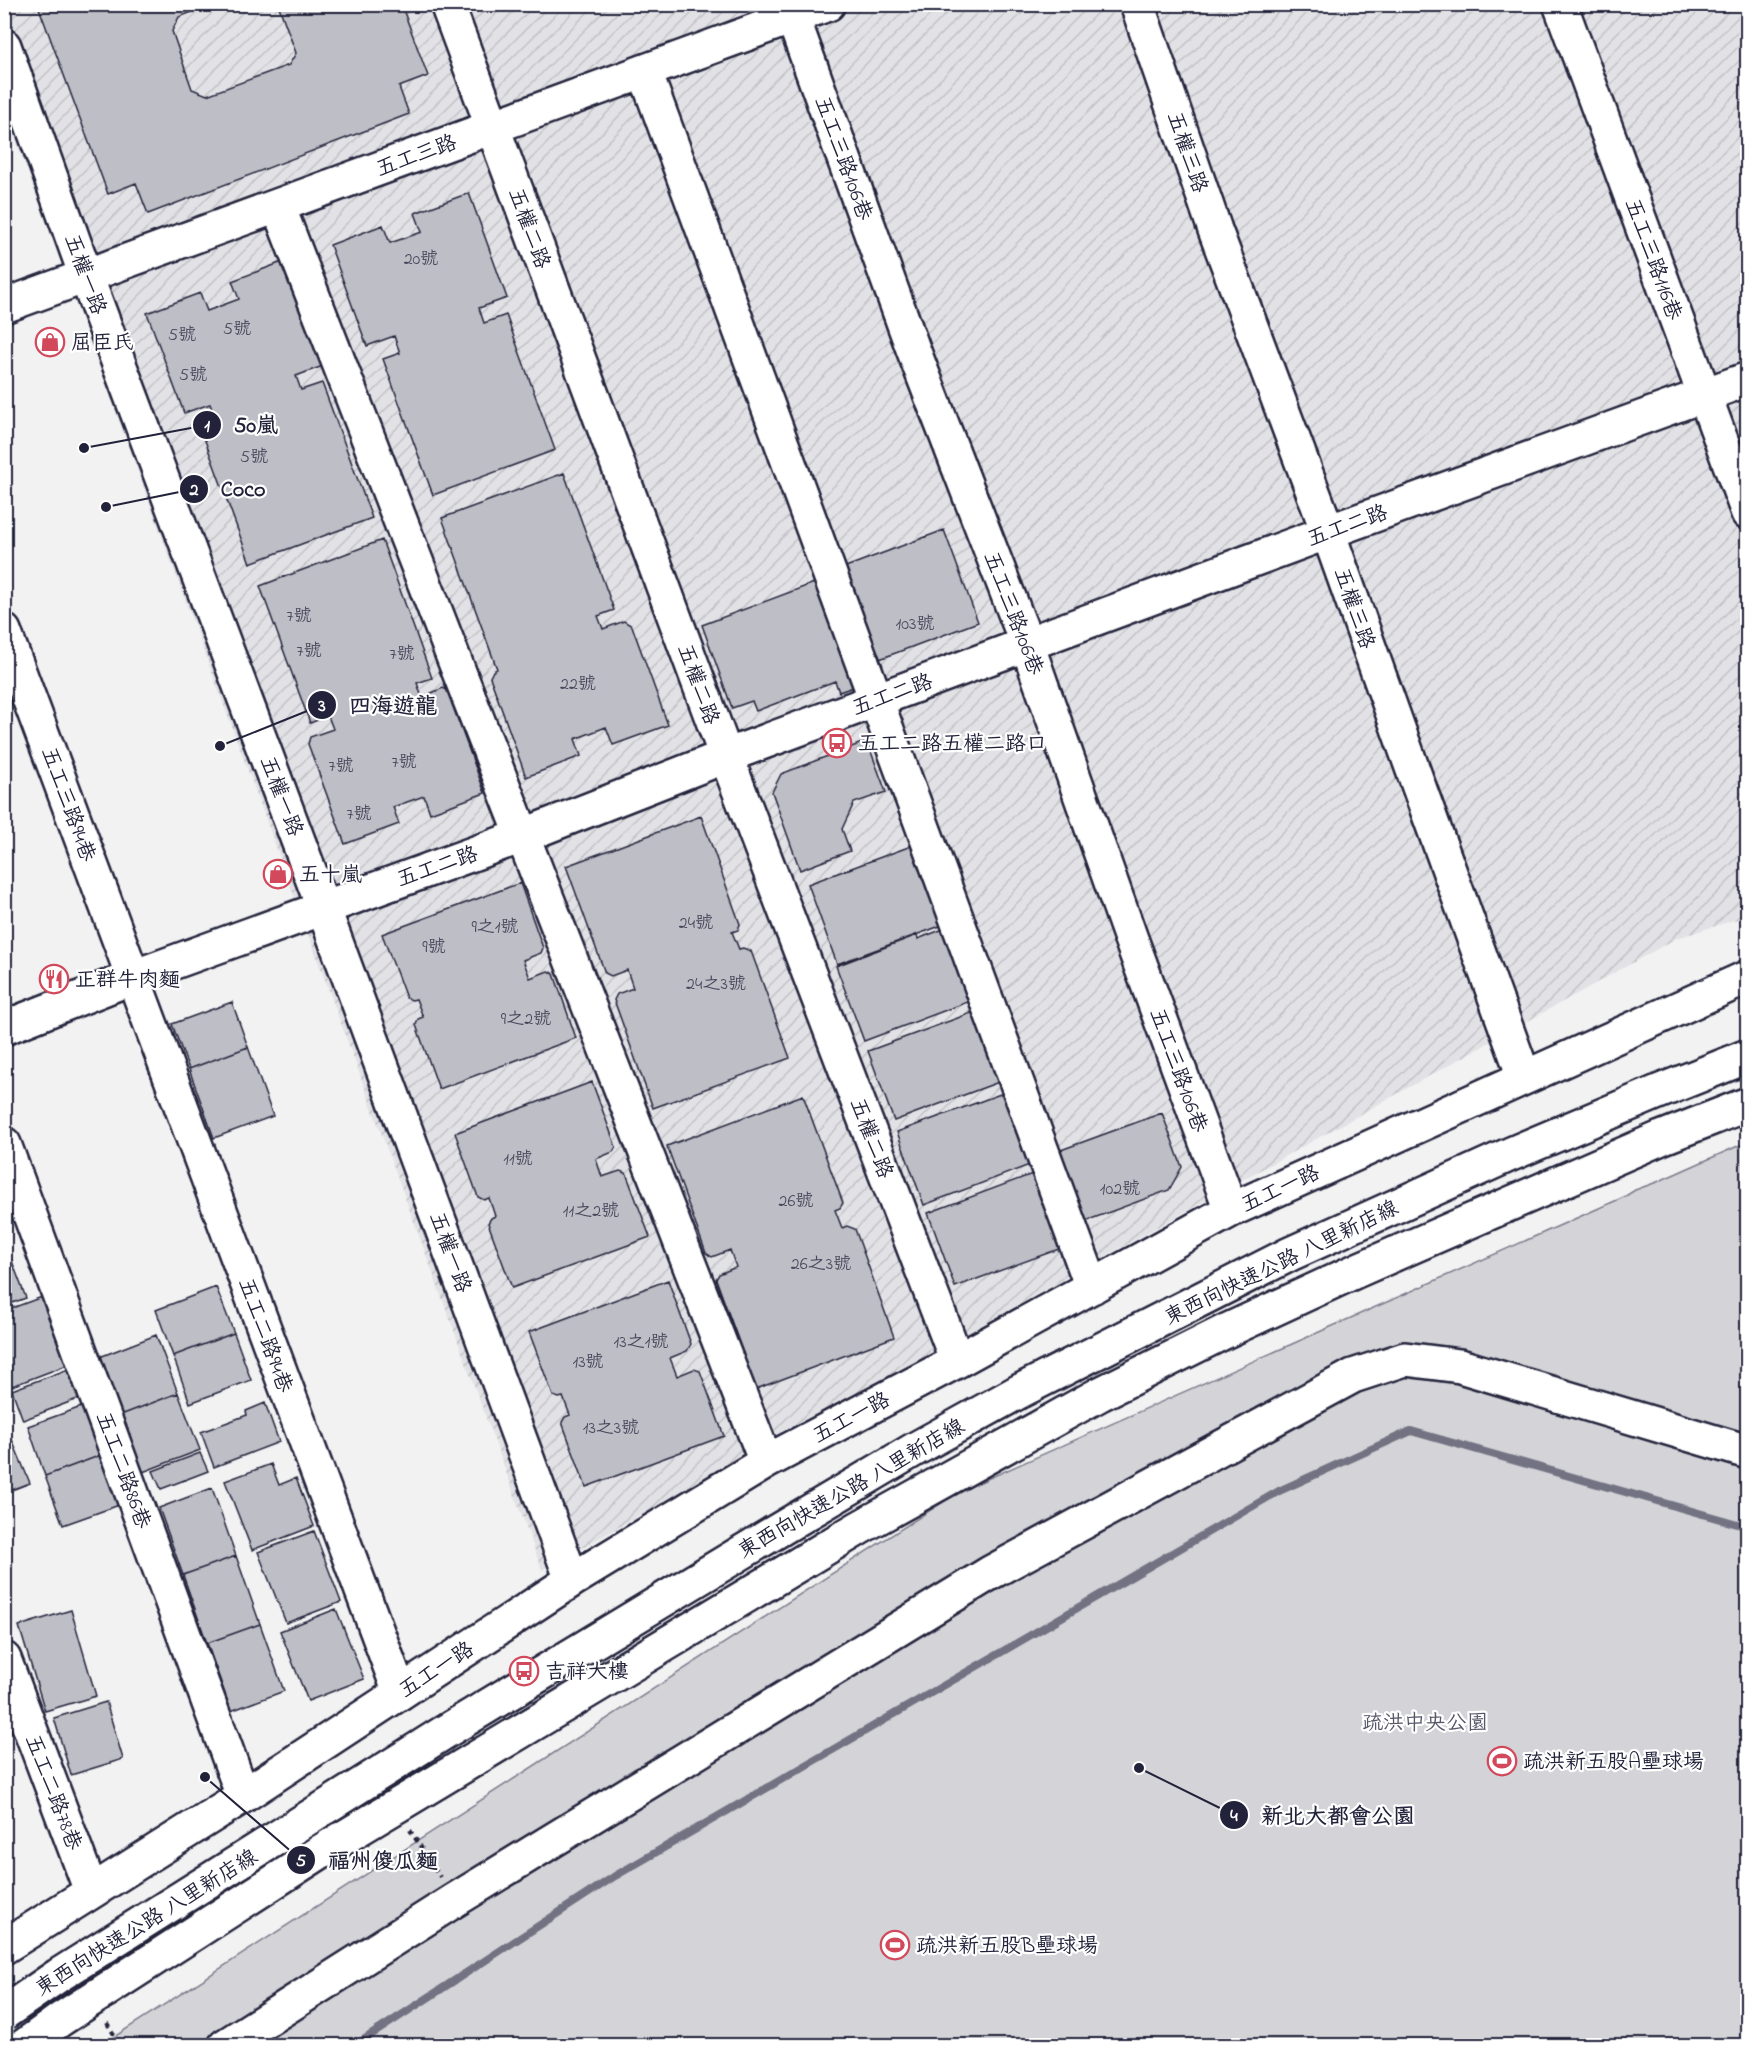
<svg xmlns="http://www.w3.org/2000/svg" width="1752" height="2050" font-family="'Indie Flower','LXGW WenKai TC',sans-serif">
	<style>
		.industrial { fill: url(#industrial-furrows) }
		.park { fill: #d3d3d8; stroke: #7a7a8a; stroke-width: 1.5 }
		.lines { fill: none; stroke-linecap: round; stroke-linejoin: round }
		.stream { stroke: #727282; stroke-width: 8 }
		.building { fill: #bebec6; stroke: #22223b; stroke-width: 1.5 }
		.minor-casing { stroke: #22223b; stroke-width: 38 }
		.path { stroke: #22223b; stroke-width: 4; stroke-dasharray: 4.5 4.5; stroke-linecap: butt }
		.minor { stroke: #fff; stroke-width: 33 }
		.highway-bridge-casing { stroke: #22223b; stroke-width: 38; stroke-linecap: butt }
		.highway-bridge { stroke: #fff; stroke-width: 33 }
		.labels { text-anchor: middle; stroke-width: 4.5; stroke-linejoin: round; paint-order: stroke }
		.number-label { font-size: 18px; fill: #49495e }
		.street-label { font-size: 21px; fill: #22223b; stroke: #fff }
		.poi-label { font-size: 21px; fill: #22223b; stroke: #fff; text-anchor: start }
		.park-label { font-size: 21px; fill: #57576a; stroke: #fff }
		.leader { fill: none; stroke: #22223b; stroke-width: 2 }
		.callout-dot { fill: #22223b; stroke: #fff; stroke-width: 2 }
		.mark-label { font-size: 18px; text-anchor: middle; font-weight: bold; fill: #fff }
		.callout-label { font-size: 22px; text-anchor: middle; font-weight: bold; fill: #22223b; stroke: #fff; stroke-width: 4.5; stroke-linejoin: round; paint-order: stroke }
	</style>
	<defs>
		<pattern id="industrial-furrows" width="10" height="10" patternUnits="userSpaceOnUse" patternTransform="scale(1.5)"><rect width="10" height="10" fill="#e2e2e6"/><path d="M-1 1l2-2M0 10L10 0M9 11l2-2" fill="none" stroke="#c2c2c6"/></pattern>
	</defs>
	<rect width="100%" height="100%" fill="#f2f2f3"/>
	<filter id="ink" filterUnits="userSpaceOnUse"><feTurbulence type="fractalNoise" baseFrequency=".0167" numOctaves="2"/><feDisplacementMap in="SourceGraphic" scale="12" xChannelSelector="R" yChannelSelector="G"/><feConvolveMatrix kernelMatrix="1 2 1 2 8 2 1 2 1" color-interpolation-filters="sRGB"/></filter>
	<g filter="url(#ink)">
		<path class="industrial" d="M5,5H1747V916L1677,938L542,1570L5,110Z"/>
		<path class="park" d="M1747,1142V2045L100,2046L960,1491L1624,1197L1635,1190L1657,1182Z"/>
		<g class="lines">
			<path class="stream" d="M354,2046L615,1876L1279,1491L1411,1431L1748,1527"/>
		</g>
		<path class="building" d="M49,4H213L179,17L172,31L192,89L207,95L289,65L296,53L278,4H401L428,76L399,87L409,114L148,214L136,183L108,194L39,8Z
			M469,193L507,298L479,308L484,323L506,315L555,450L433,495L383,359L400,353L394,336L367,346L330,245L383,225L390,243L422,232L415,213Z
			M285,261L323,366L296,376L301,390L322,383L372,518L250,563L200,427L216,421L210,404L184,413L147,313L200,293L207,311L239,299L232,281Z
			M564,473L614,610L598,616L603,629L624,621L632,626L668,725L613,745L606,727L575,739L581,756L526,777L490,677L493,671L497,669L442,518Z
			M944,530L978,622L869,663L835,571Z
			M382,540L432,678L417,683L422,697L443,688L451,692L455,703L452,704L485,793L430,813L424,796L393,807L399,824L345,844L308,744L310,737L333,729L328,716L310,723L260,586Z
			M825,579L862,684L839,692L835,681L756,711L752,701L732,708L702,625Z
			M867,741L886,792L854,803L842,829L850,851L800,870L772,792L781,774Z
			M701,816L740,924L738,930L732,932L739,949L743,948L751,951L790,1058L653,1108L614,1000L617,994L633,988L627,970L611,976L605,973L566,866Z
			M922,842L951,922L837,964L808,884Z
			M520,883L543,948L541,953L523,960L530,978L548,971L554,974L576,1038L439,1089L416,1025L418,1019L423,1017L416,999L412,1000L406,998L382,934Z
			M951,926L978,998L864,1041L836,966L917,935L918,939Z
			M232,1002L248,1047L189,1069L172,1024Z
			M982,1009L1007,1079L894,1121L868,1051Z
			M248,1047L273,1116L214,1138L189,1069Z
			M592,1082L616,1147L613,1152L596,1159L602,1177L620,1171L626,1173L650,1237L512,1288L488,1223L491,1218L495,1216L489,1198L484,1200L478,1197L455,1133Z
			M1014,1089L1040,1161L924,1205L897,1132Z
			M803,1095L843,1203L840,1208L835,1210L842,1228L847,1226L855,1229L894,1337L756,1389L716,1279L719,1274L736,1267L730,1250L712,1257L706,1253L667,1146Z
			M1162,1113L1182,1167L1169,1190L1075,1225L1050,1154Z
			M1043,1170L1070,1245L955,1287L928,1213Z
			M4,1240L26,1298L4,1306Z
			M668,1280L691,1344L687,1351L670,1358L677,1376L694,1369L700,1371L724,1436L586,1487L562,1422L565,1417L570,1415L563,1397L559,1398L553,1396L529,1332Z
			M216,1287L234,1333L173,1356L156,1310Z
			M42,1297L67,1365L12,1386L4,1366V1311Z
			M234,1333L251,1380L190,1403L173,1356Z
			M156,1335L178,1393L113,1418L92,1360Z
			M69,1369L80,1398L23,1420L12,1390Z
			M178,1393L200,1450L135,1475L113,1418Z
			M265,1403L279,1442L214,1467L201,1432L247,1415L246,1411Z
			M87,1405L104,1454L45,1476L28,1426Z
			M5,1423L30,1483L4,1493V1423Z
			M200,1453L208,1471L161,1489L153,1471Z
			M104,1454L122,1504L63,1525L45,1476Z
			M271,1464L279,1485L296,1478L314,1526L252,1550L225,1481Z
			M212,1488L236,1556L183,1575L159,1508Z
			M314,1531L341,1602L286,1623L258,1552Z
			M236,1556L260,1624L207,1643L183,1575Z
			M336,1609L364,1679L308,1701L280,1631Z
			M71,1610L96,1696L45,1711L19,1626Z
			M260,1624L284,1691L231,1711L207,1643Z
			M106,1702L123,1759L71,1775L54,1718Z"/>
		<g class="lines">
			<g class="minor-casing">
				<path id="minor" d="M447,4L726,756L957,1361
					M1137,4L1215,230L1328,532L1419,787L1524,1077
					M1560,4L1748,513
					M793,18L913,349L1027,644L1131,939L1231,1210
					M4,46L86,276L323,907L572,1580
					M645,72L1092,1287
					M278,206L766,1462
					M4,306L828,4
					M4,631L400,1693
					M4,1028L133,977L522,836L726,756L1328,532L1748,379
					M4,1144L243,1796
					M4,1659L91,1891
					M4,1947L243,1796L572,1580L766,1462L957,1361L1231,1210L1748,977
					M225,2046L455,1900L990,1573L1353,1376L1405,1359L1460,1366L1748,1452"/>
			</g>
			<path class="path" d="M410,1830L440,1877
				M107,2023L121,2046
				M1735,2046L1748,2038"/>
			<use href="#minor" class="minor"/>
			<g class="highway-bridge-casing">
				<path id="highway-bridge" d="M4,2013L59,1975L448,1730L782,1528L917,1448L1020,1391L1290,1254L1511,1154L1658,1092L1748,1056
					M24,2046L61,2019L320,1852L859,1528L1100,1394L1224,1332L1358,1270L1661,1138L1748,1104"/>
			</g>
			<use href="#highway-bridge" class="highway-bridge"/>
		</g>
	</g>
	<defs>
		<g id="shop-ring" transform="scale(1.5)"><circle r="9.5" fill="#fff" stroke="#d1495b" stroke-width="1.5"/><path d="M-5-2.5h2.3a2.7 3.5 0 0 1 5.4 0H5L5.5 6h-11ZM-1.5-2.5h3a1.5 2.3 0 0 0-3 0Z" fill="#d1495b"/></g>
		<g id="bus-ring" transform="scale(1.5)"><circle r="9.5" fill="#fff" stroke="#d1495b" stroke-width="1.5"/><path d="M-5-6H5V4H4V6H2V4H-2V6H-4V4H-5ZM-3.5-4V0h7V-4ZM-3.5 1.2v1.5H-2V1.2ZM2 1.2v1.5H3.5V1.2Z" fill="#d1495b"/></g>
		<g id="restaurant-ring" transform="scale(1.5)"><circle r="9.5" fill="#fff" stroke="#d1495b" stroke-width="1.5"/><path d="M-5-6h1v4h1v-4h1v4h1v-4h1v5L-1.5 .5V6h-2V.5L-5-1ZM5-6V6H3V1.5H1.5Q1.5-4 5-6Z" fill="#d1495b"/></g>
		<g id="stadium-ring" transform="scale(1.5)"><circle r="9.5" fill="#fff" stroke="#d1495b" stroke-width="1.5"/><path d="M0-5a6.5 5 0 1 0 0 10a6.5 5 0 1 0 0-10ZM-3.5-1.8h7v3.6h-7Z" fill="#d1495b"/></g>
	</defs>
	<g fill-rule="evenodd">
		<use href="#shop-ring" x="50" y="342"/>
		<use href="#bus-ring" x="837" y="743"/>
		<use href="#shop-ring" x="278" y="874"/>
		<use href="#restaurant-ring" x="54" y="979"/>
		<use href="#bus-ring" x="524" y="1671"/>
		<use href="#stadium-ring" x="1502" y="1761"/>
		<use href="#stadium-ring" x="895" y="1945"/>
	</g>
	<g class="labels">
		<g class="number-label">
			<text x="421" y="264">20號</text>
			<text x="237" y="334">5號</text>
			<text x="182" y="340">5號</text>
			<text x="193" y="380">5號</text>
			<text x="254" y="462">5號</text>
			<text x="299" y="621">7號</text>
			<text x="915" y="629">103號</text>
			<text x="309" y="656">7號</text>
			<text x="402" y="659">7號</text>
			<text x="578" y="689">22號</text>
			<text x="404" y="767">7號</text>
			<text x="341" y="771">7號</text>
			<text x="359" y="819">7號</text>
			<text x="696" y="928">24號</text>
			<text x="495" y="932">9之1號</text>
			<text x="434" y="952">9號</text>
			<text x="716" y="989">24之3號</text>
			<text x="526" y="1024">9之2號</text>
			<text x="518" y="1164">11號</text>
			<text x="1120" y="1194">102號</text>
			<text x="796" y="1206">26號</text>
			<text x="591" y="1216">11之2號</text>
			<text x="821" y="1269">26之3號</text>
			<text x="641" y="1347">13之1號</text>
			<text x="588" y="1367">13號</text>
			<text x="611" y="1433">13之3號</text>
		</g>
		<g class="street-label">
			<text transform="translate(1188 152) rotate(71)" y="7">五權三路</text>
			<text transform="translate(416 155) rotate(-20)" y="7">五工三路</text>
			<text transform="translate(844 158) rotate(70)" y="7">五工三路106巷</text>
			<text transform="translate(530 228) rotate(70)" y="7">五權二路</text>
			<text transform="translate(1654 259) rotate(70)" y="7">五工三路116巷</text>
			<text transform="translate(86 274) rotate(70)" y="7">五權一路</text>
			<text transform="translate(1347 525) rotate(-20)" y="7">五工二路</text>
			<text transform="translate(1355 608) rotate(71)" y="7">五權三路</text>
			<text transform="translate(1014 613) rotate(69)" y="7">五工三路106巷</text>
			<text transform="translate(699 684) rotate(70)" y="7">五權二路</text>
			<text transform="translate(892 694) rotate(-20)" y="7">五工二路</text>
			<text transform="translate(282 796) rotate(69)" y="7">五權一路</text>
			<text transform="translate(69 804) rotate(70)" y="7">五工三路94巷</text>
			<text transform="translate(437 866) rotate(-19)" y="7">五工二路</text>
			<text transform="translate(1179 1070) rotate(70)" y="7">五工三路106巷</text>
			<text transform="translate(872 1138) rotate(69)" y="7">五權二路</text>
			<text transform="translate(1280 1188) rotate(-25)" y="7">五工一路</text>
			<text transform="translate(451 1252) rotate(70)" y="7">五權一路</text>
			<text transform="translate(1281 1262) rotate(-26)" y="7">東西向快速公路 八里新店線</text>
			<text transform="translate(266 1335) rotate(70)" y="7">五工二路94巷</text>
			<text transform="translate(851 1417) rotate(-28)" y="7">五工一路</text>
			<text transform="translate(124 1470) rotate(70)" y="7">五工二路86巷</text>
			<text transform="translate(851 1488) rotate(-30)" y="7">東西向快速公路 八里新店線</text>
			<text transform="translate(436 1669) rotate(-33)" y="7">五工一路</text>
			<text transform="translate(54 1792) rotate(69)" y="7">五工二路78巷</text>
			<text transform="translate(146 1922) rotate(-32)" y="7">東西向快速公路 八里新店線</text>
		</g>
		<g class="poi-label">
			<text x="71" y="349">屈臣氏</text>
			<text x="858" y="750">五工二路五權二路口</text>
			<text x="299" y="881">五十嵐</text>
			<text x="75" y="986">正群牛肉麵</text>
			<text x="545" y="1678">吉祥大樓</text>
			<text x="1523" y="1768">疏洪新五股A壘球場</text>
			<text x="916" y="1952">疏洪新五股B壘球場</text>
		</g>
		<g class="park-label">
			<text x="1425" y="1729">疏洪中央公園</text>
		</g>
	</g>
	<path class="leader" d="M84 448L207 425M106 507L194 489M220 746L322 705M1139 1768L1234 1815M205 1777L301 1860"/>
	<g class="callout-dot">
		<circle cx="84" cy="448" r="6"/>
		<circle cx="106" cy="507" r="6"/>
		<circle cx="220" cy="746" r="6"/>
		<circle cx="1139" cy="1768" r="6"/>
		<circle cx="205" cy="1777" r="6"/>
		<circle cx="207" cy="425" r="15"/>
		<circle cx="194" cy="489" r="15"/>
		<circle cx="322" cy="705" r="15"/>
		<circle cx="1234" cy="1815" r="15"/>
		<circle cx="301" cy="1860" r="15"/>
	</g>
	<g class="mark-label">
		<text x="207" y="431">1</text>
		<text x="194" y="495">2</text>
		<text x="322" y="711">3</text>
		<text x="1234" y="1821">4</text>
		<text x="301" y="1866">5</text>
	</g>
	<g class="callout-label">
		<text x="256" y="432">50嵐</text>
		<text x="243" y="496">Coco</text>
		<text x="393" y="713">四海遊龍</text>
		<text x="1338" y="1823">新北大都會公園</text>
		<text x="383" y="1868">福州傻瓜麵</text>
	</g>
	<rect width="1752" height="2050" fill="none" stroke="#fff" stroke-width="24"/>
	<rect x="12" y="12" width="1728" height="2026" fill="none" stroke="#22223b" stroke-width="2" filter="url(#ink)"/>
</svg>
